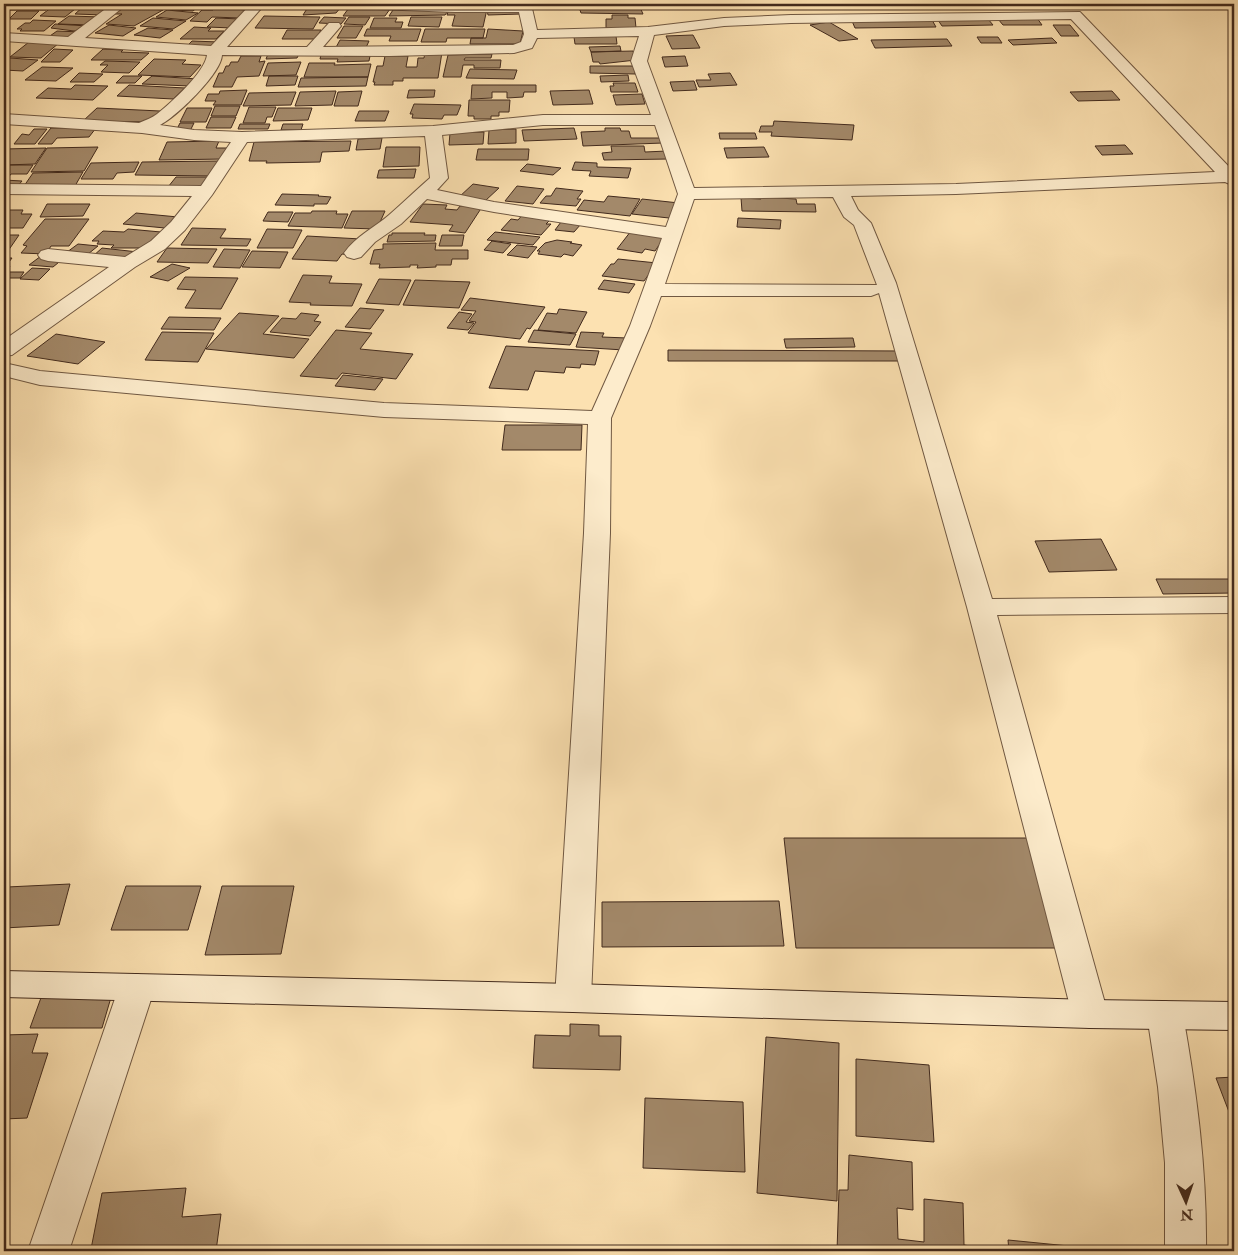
<svg xmlns="http://www.w3.org/2000/svg" width="1238" height="1255" font-family="'IM FELL Double Pica',serif">
	<style>
		.building { fill: #a3896a; stroke: #422a1d }
		.lines { fill: none; stroke-linecap: round; stroke-linejoin: round }
		.street-casing { stroke: #705842; stroke-width: 2 }
		.secondary-casing { stroke: #422a1d; stroke-width: 2 }
		.street { fill: #fdeccc; fill-rule: evenodd }
		.secondary { fill: #fdeccc; fill-rule: evenodd }
	</style>
	<rect width="100%" height="100%" fill="#fce1b1"/>
	<filter id="stains"><feTurbulence type="fractalNoise" baseFrequency=".004" numOctaves="4"/><feColorMatrix values="0 0 0 0 .2 0 0 0 0 .09 0 0 0 0 .02 0 0 0 .5 -.17"/></filter>
	<radialGradient id="worn" r=".72"><stop offset=".6" stop-color="#630" stop-opacity="0"/><stop offset="1" stop-color="#630" stop-opacity=".3"/></radialGradient>
	<path class="building" d="M4,4H52L46,10H4Z
		M56,4L80,5L65,17L40,16Z
		M275,4H307L304,8L272,7Z
		M310,4L333,5L332,6L341,7L336,13L303,15Z
		M178,5L199,6L193,11L172,10Z
		M351,5L390,9L385,16H343Z
		M639,5L643,14L581,13L579,7Z
		M84,6L113,7L104,15L75,14Z
		M125,7L163,10L134,26L106,24L122,14H114Z
		M395,7L448,11L445,15L389,16Z
		M215,8L249,10L240,18L212,17L207,22L190,21L202,10H213Z
		M449,9H487L483,27L452,26L455,15H447Z
		M520,9L521,14L488,15L487,10Z
		M167,10L198,13L186,20L156,17Z
		M17,11H39L31,19H9Z
		M612,15H628V18H635L636,28H606V19H612Z
		M69,16L102,17L92,25L58,24Z
		M264,16L320,17L313,29L255,28Z
		M324,17L346,18L341,24L319,23Z
		M349,17H370L365,25L344,24Z
		M411,17H442L439,27L408,26Z
		M153,18L186,21L173,29L140,26Z
		M216,18L241,19L233,28L207,27Z
		M374,18H397L395,22H403L401,28H370Z
		M1037,18L1042,25H1003L998,19Z
		M988,19L993,25L942,26L938,20Z
		M33,20L56,21L44,31H20L22,29H17L25,23H30Z
		M932,20L936,27L855,28L852,21Z
		M829,22L858,39L839,41L810,25Z
		M55,24L88,26L83,29L74,31L51,28Z
		M109,25L136,28L123,36L95,33Z
		M1053,25H1070L1079,36H1061Z
		M344,26H363L356,38H337Z
		M194,27L211,28L208,31H224L216,39H180Z
		M148,28L173,30L160,38L134,35Z
		M367,29H421L417,41H389L391,36H364Z
		M425,29H485L483,38H447L446,42H421Z
		M488,29L523,31L520,44H470L471,38H486Z
		M287,30H321L316,39H282Z
		M57,31L81,32L71,39L47,38Z
		M693,35L700,48L672,49L666,36Z
		M616,36L617,44H575L574,37Z
		M977,37H998L1002,43H981Z
		M1052,38L1057,43L1013,45L1008,40Z
		M947,39L952,46L875,48L871,40Z
		M340,40L369,41L364,52L334,51Z
		M192,41L219,42L212,49L185,48Z
		M29,42L59,43L41,58L10,57Z
		M620,46L621,51L591,52L589,47Z
		M54,49L73,50L60,62H41Z
		M103,49L123,50L121,52L149,53L141,60H91Z
		M633,51L636,60L600,64L599,62H593L591,52Z
		M425,52H442L438,78H403V81H393V85H374L375,82H373L377,66H383L385,56H408L406,67H417L418,58H424Z
		M268,54H299L297,58L266,59Z
		M345,54L344,56H370L369,61L337,62L338,59H320L321,55Z
		M492,54L491,58H465L464,60H501L500,68H474V65H463L461,77H443L448,55Z
		M241,56H261L259,62L265,61L259,76L237,77L232,87H213L219,73H223L226,66H229L231,62H238Z
		M685,56L688,66L665,67L662,57Z
		M10,58L38,60L23,71L4,70V63Z
		M154,59L186,60L182,64L201,65L190,77L138,75Z
		M105,61L140,62L129,73L101,72L108,65H100Z
		M301,62L296,75L263,76L268,63Z
		M309,63H335L334,65L371,64L368,77H304Z
		M590,66H635V74L590,73Z
		M42,67L73,68L56,81L25,80Z
		M470,69L517,70L514,79L466,78Z
		M79,73L103,74L94,82H70Z
		M730,73L737,85L699,87L696,80H711L708,74Z
		M628,75L629,81L601,82L600,76Z
		M123,76H142L135,83H116Z
		M152,76L198,79L190,86L142,84Z
		M269,76H298L295,85L266,86Z
		M368,77L366,86L298,87L301,78Z
		M694,81L697,90L673,91L670,82Z
		M613,83H635L638,92H611L610,86H614Z
		M75,85L108,86L93,100L36,98L48,88L71,89Z
		M129,85L185,88L173,99L117,96Z
		M472,85H536V92H524L523,97L507,98V92H492V98L471,99Z
		M247,90L241,105H213L216,101H205L208,94H219L220,91Z
		M409,90H435L434,97L407,98Z
		M589,90L593,104L553,105L550,91Z
		M336,91L332,105L295,106L300,92Z
		M362,91L358,106H334L338,92Z
		M1112,91L1120,100L1078,101L1070,92Z
		M296,92L291,105L243,106L249,93Z
		M642,94L645,104L616,105L613,95Z
		M469,100H510L509,112H499V116H491V119H474V116H468Z
		M414,104L461,105L457,115H444L442,119L412,118L413,114H410Z
		M215,106H240L236,116H211Z
		M249,107H276L272,117H267L265,123H243Z
		M97,108L160,111L150,122L83,121Z
		M187,108H212L206,122H180Z
		M278,108H312L308,120L273,121Z
		M359,111H389L385,121H355Z
		M211,117H236L231,128H206Z
		M774,121L854,125L852,140L771,136L772,132H759L761,126H773Z
		M180,123H194L190,131H176Z
		M240,124H270L268,129H238Z
		M283,124H303L301,130H281Z
		M51,128H96L89,137L57,138L52,144H38Z
		M574,128L577,139L524,141L522,130Z
		M605,128H620L621,131H629L631,138H662L663,143L583,146L581,132L605,131Z
		M34,129H47L35,144H14L22,134L29,135Z
		M516,129V143L488,144L489,130Z
		M484,132L483,144L449,145L450,133Z
		M719,133H755L757,139H720Z
		M382,138L380,149L356,150L358,139Z
		M219,141L216,148H228L224,159L159,160L167,142Z
		M351,141L349,151L322,152L320,162L266,163L267,161H249L254,142Z
		M1125,145L1133,154L1102,155L1095,146Z
		M611,146H644L645,152L667,151L669,159L604,160L602,153L612,152Z
		M98,147L84,171L31,172L47,148Z
		M386,147H420L419,166L383,167Z
		M764,147L769,157L727,158L724,148Z
		M46,148L35,164L4,165V149Z
		M478,149H529L528,160H476Z
		M219,161L213,176L135,175L142,162Z
		M139,162L134,172L117,173L113,179H81L91,163Z
		M575,162L597,163V167L631,168L628,178L589,176L591,171L572,170Z
		M527,164L561,168L553,175L520,171Z
		M4,165H33L27,174H11L7,179H4Z
		M416,169L414,178H377L379,170Z
		M83,172L75,186H24L33,173Z
		M176,177H210L202,188L168,187Z
		M4,180L22,181L16,188H4Z
		M473,184L499,188L485,201L458,198Z
		M517,186L544,189L533,204L505,201Z
		M556,188L583,191L577,199H581L576,206L540,203L546,196H551Z
		M282,194L319,195L318,196L331,197L327,204H314V206L275,205Z
		M608,196L640,199L630,216L577,210L584,200L604,202Z
		M761,197L796,199L797,204H815L816,212L742,211L741,198L761,199Z
		M642,199L679,203L669,218L632,214Z
		M47,204H90L83,216L40,217Z
		M423,204L447,205L445,209L457,210L460,206L482,207L465,233L449,231L453,225L410,222Z
		M4,210H23L21,214H32L23,228H4Z
		M312,211H337L336,214H348L342,228L288,226L295,213H311Z
		M352,211H385L377,229L344,228Z
		M268,212H293L288,222L263,221Z
		M136,213L178,217L165,228L123,224Z
		M524,213L553,217L546,224H551L541,235L501,230L511,219L518,220Z
		M738,218L781,220L780,229L737,227Z
		M45,219H89L69,246H51L46,254L21,253L27,246L23,245Z
		M561,222L581,224L574,232L555,230Z
		M192,228L226,229L220,238L251,239L247,246L181,245Z
		M128,229L161,232L148,248H111L114,245L97,244L99,241H92L103,231L124,232Z
		M267,229L302,230L293,248H257Z
		M631,231L666,235L655,251L645,249L642,253L617,249Z
		M495,232L540,237L533,245L487,240Z
		M392,233H425L424,235H436L435,241L387,242L389,235H392Z
		M4,235H19L8,251H4Z
		M442,235H464L462,246H439Z
		M307,236L361,239L352,255L342,254L337,261L292,259Z
		M557,240L572,242L570,243L582,245L573,256L564,254L561,257L538,254L540,251H537L545,243Z
		M492,241L511,244L503,253L484,250Z
		M436,243L435,250H468V259H452L451,265H436V267L417,268L418,265H410V267L379,268L380,264H370L374,250L383,249V244Z
		M78,244L98,246L83,258L63,255Z
		M517,245L537,247L528,258L507,255Z
		M102,248L138,252L127,261L92,257Z
		M167,248L217,249L208,263L157,262Z
		M224,249L250,250L240,268L213,267Z
		M252,251L288,252L280,268L242,267Z
		M41,256L64,258L53,267L29,265Z
		M4,258H12L6,266H10L6,272H24L20,278H4Z
		M618,259L657,263L644,281L602,276L611,264H614Z
		M172,264L190,268L168,281L150,277Z
		M32,268L50,269L39,280L20,279Z
		M303,275L332,276L329,283L362,284L352,306L310,305L311,303L289,302Z
		M185,277L238,278L221,309L185,308L196,290L177,289Z
		M379,279L411,280L399,305L366,303Z
		M415,280L470,282L459,308L403,305Z
		M604,280L635,284L629,293L598,289Z
		M470,298L545,307L530,329L527,328L520,339L468,333L476,322L469,321L476,311L461,310Z
		M360,308L384,310L370,329L345,327Z
		M559,309L587,312L576,333L538,330L547,313L557,314Z
		M459,312L472,314L466,322L474,323L468,330L447,328Z
		M239,313L279,316L263,334L309,339L294,358L206,349Z
		M301,313L319,315L314,321L321,322L310,336L270,332L282,318L296,319Z
		M169,317L221,318L214,330L161,329Z
		M336,330L372,333L360,349L413,354L396,379L342,373L337,379L300,376Z
		M534,330L576,334L570,345L528,342Z
		M162,332L214,333L198,362L145,360Z
		M581,332L604,333L602,337L627,338L624,350L576,347Z
		M56,334L105,342L78,364L27,356Z
		M853,338L855,347L786,348L784,339Z
		M506,346L599,351L595,365L581,364L580,368L566,367L564,373L535,371L528,390L489,388Z
		M668,350L907,351L910,361H668Z
		M343,375L383,379L375,390L335,386Z
		M505,425H582L581,450H502Z
		M1101,539L1117,570L1049,572L1035,541Z
		M1156,579H1234V593L1163,594Z
		M784,838H1040L1072,948H796Z
		M70,884L59,925L4,928V898L7,887Z
		M126,886H201L188,930H111Z
		M222,886H294L281,954L205,955Z
		M779,901L784,946L602,947V902Z
		M112,994L102,1028H30L42,995Z
		M570,1024L599,1025V1036H621L620,1070L533,1068L535,1035L570,1036Z
		M38,1034L32,1053H48L27,1118L4,1119V1035Z
		M766,1037L839,1043L837,1201L757,1193Z
		M856,1059L929,1065L934,1142L856,1136Z
		M1234,1077V1125L1216,1078Z
		M645,1098L743,1102L745,1172L643,1168Z
		M849,1155L912,1162L913,1210L897,1208L898,1239L924,1242V1199L963,1203L964,1245L1001,1251H837L839,1190H848Z
		M186,1188L182,1217L221,1214L216,1251H125L126,1247L91,1249L102,1193Z
		M1008,1240L1089,1248V1251H1009Z"/>
	<g class="lines">
		<g class="street-casing">
			<path id="street" d="M112,4H127L85,38L211,46L251,4H265L227,47H307L329,23H339L341,26L323,47L513,45L521,42L524,34L519,12H455L350,8L345,7L343,4H531L537,30L648,27L724,18L791,15L1080,12L1234,172V186L1225,182L956,194L851,196L858,210L871,223L896,283L992,599L1234,597V613L997,615L1108,1014L1103,1024L1090,1028L1077,1024L1072,1014L967,607L879,293L871,296H661L650,326L611,418L610,533L591,998L586,1008L573,1012L560,1008L555,998L584,533L588,424L384,417L40,385L4,376V363L40,371L384,403L592,411L630,326L662,238L494,212L427,199L401,224L375,242L361,257L354,259L347,257L344,253C356,236 374,228 389,215C403,203 416,190 430,178L425,136L247,142L212,195L185,230L165,249L135,267L12,355L4,356V340L109,267L48,261L41,259L38,255L41,251L48,249L125,257L151,241L171,222L192,196L4,194V184L201,186L231,142L194,140L142,133L4,124V114L139,123C145,120 152,118 157,114C171,103 205,72 207,55L4,41V33L68,37ZM1071,19L1215,172L956,184L694,188L647,61L654,35L724,26L791,23ZM639,36L631,61L651,115H543L433,126L242,132L194,130L160,125C176,117 221,74 222,55L389,56L514,53L532,48L537,38ZM543,125H655L678,194L666,227L494,202L437,190L448,178L442,135ZM833,197L844,217L854,225L877,285L665,284L694,199Z
				M137,974L150,978L155,987L69,1251H28L119,987L124,978Z
				M1165,1001L1178,1005L1183,1015C1197,1094 1207,1171 1206,1251H1165V1163L1158,1087L1147,1015L1152,1005Z"/>
		</g>
		<g class="secondary-casing">
			<path id="secondary" d="M4,971L573,984L1090,1000L1234,1002V1030L1090,1028L573,1012L4,997Z"/>
		</g>
		<use href="#street" class="street"/>
		<use href="#secondary" class="secondary"/>
	</g>
	<rect width="1238" height="1255" fill="none" stroke="#fce1b1" stroke-width="20"/>
	<rect x="5" y="5" width="1228" height="1245" fill="none" stroke="#422a1d" stroke-width="2.5"/>
	<rect x="10" y="10" width="1218" height="1235" fill="none" stroke="#422a1d"/>
	<g transform="translate(1186 1202) rotate(177)" stroke="#fdeccc" stroke-width="4" paint-order="stroke">
	<path d="M0-4L9 19L0 12L-9 19Z" fill="#422a1d"/>
	<text y="-8" font-size="14" font-weight="bold" text-anchor="middle" fill="#422a1d">N</text>
	</g>
	<rect width="100%" height="100%" filter="url(#stains)"/>
	<rect width="100%" height="100%" fill="url(#worn)"/>
</svg>
